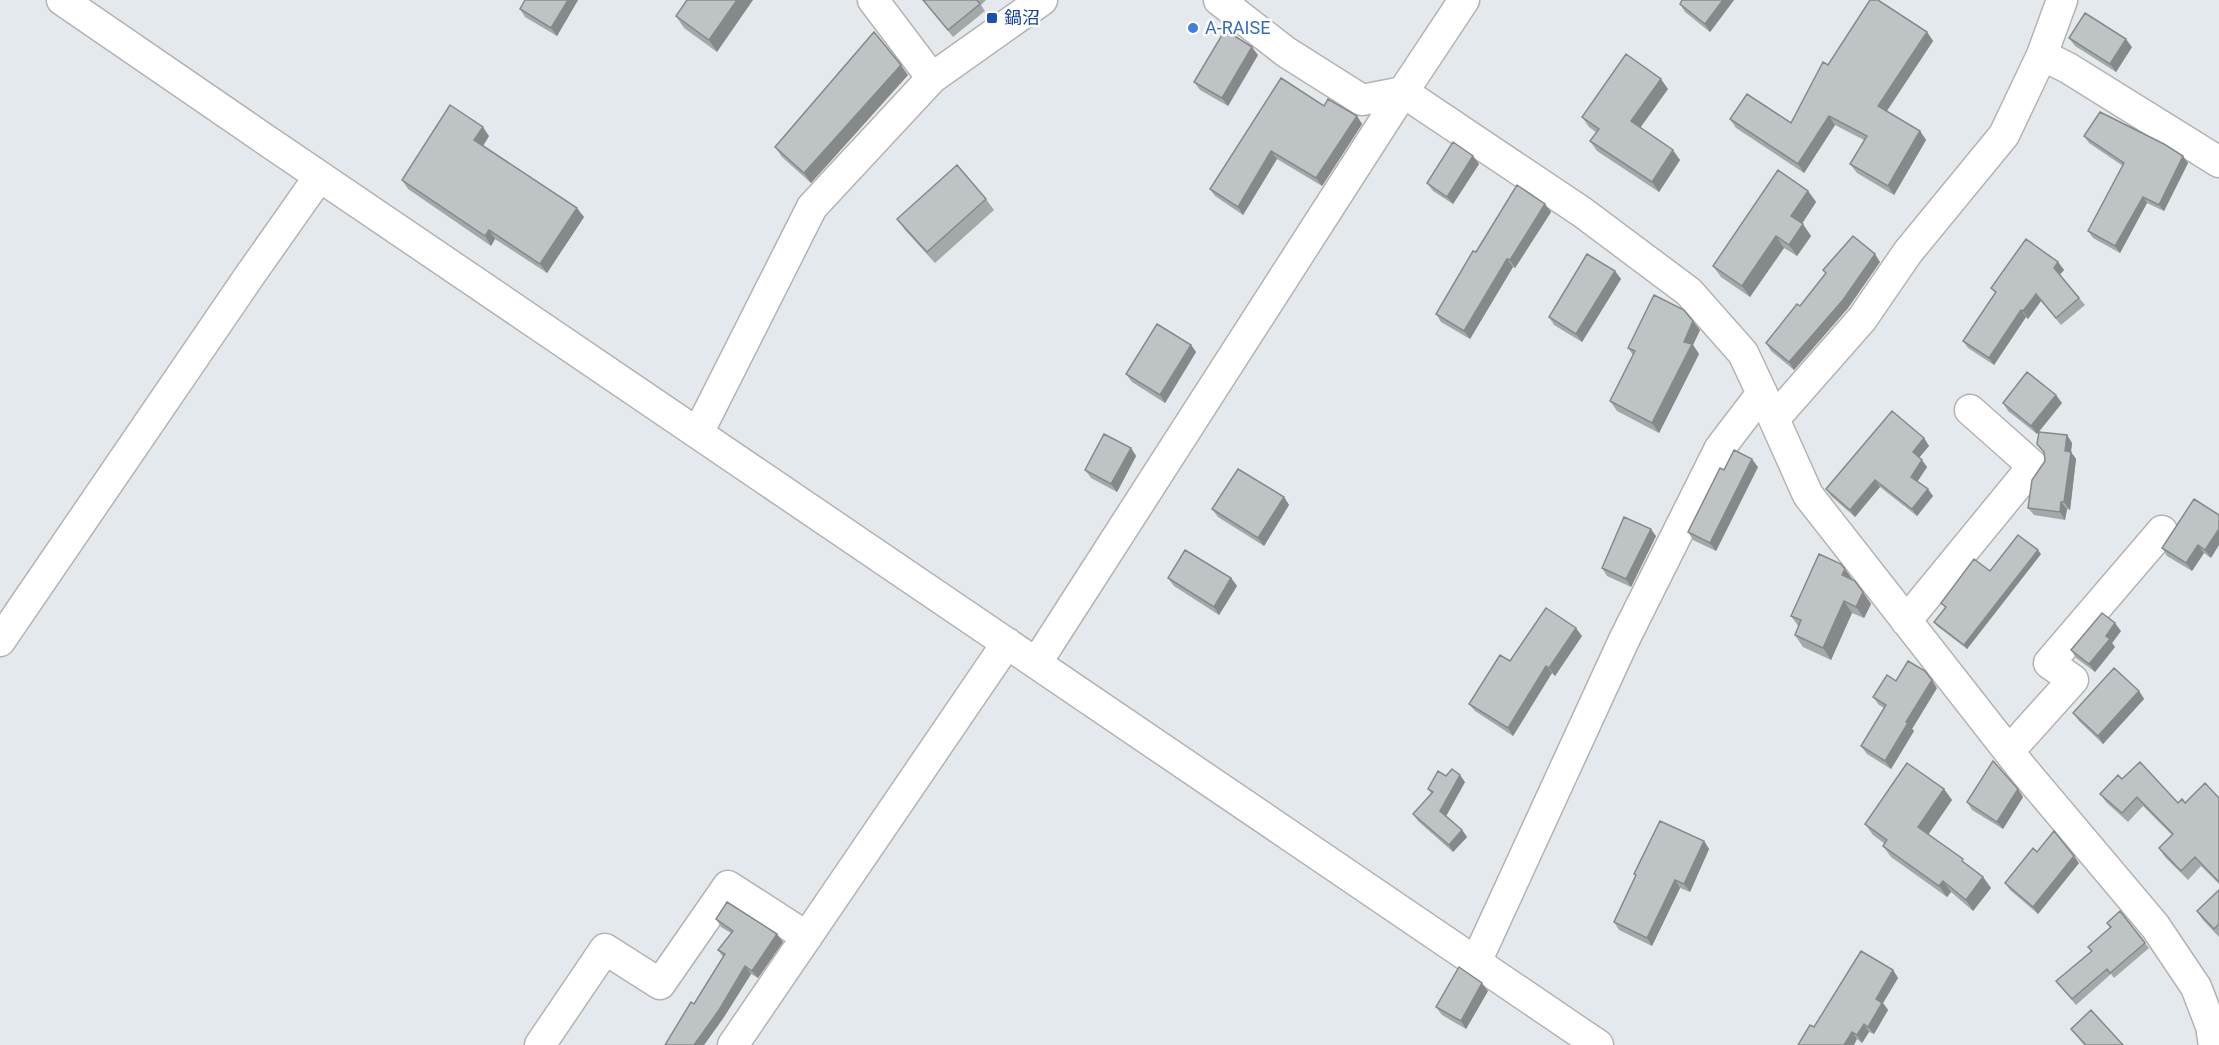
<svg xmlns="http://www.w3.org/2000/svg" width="2219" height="1045" font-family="Roboto,'Noto Sans JP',sans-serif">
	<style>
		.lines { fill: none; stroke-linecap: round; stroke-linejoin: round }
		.minor-casing { stroke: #b7b2b1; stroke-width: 33 }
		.minor { stroke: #fff; stroke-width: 30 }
		.wall { fill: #a3a9a9 }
		.shaded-wall { fill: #85898a }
		.building { fill: #bec4c5; stroke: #85898a; stroke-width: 1.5 }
		.transit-dot { fill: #1a4fb4; stroke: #fff; stroke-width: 2 }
		.shop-dot { fill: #3f7fe0; stroke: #fff; stroke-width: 2 }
		.labels { text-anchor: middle; stroke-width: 5; stroke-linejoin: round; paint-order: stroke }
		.transit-label { font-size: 18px; fill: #164399; stroke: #fff; text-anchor: start }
		.shop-label { font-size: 18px; fill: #366cbe; stroke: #fff; text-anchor: start }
	</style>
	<rect width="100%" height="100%" fill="#e3e9ed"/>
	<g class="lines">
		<g class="minor-casing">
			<path id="minor" d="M62,0C572,351 1086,696 1598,1045
				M873,0L932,78
				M1219,0L1286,52L1362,100L1403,92L1464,0
				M2042,55L2068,68L2219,162
				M1774,419L1862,319L1908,252L2004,135L2042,55L2062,0
				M698,433L812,207L932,78L1042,0
				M1906,621L2033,466L1970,410
				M0,641L248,278L319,177
				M1037,662L1403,92L1582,212L1689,292L1743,353L1774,419L1808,495L2021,767L2155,926L2196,987L2211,1026L2214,1045
				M2009,751L2073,680L2049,663L2162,531
				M1476,962L1624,640L1720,448L1762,393
				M540,1045L605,949L660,984L728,886L807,937
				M733,1045L1007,643"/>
		</g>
		<use href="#minor" class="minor"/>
	</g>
	<path class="wall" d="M578,0L557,36L525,17L520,9Z
		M687,0L717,52L684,28L676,16Z
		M923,0H986L981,5L985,11L953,37Z
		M1734,0L1710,32L1685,12L1680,4Z
		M1927,32L1933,41L1887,111L1920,131L1926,140L1894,195L1857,173L1850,164L1864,140L1835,125L1804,173L1736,128L1730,119L1791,123L1828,65Z
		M2069,38L2132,47L2116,72L2075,46Z
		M1258,55L1228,106L1200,90L1194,82Z
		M908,75L811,183L782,157L775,147Z
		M1668,89L1640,127L1680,160L1659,192L1597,151L1590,141L1597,133L1589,127L1582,117Z
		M1324,106L1357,116L1362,124L1322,186L1277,159L1243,215L1215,196L1210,189Z
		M489,136L483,146L584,217L547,273L495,239L491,246L408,189L402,180Z
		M2084,136L2183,156L2188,163L2164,211L2147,203L2120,253L2093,238L2088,231L2123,166L2089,143Z
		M1473,156L1479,164L1453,204L1433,191L1427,183Z
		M1808,191L1816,202L1802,224L1811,236L1797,256L1784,248L1750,297L1721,277L1713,266Z
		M986,199L994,210L935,263L905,230L897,219Z
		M1545,204L1551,212L1515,268L1513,267L1470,339L1441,322L1436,314L1476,252Z
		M1880,262L1848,308L1794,370L1771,351L1766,343L1800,306L1826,274L1823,270Z
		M2058,262L2064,270L2060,275L2085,305L2061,325L2041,301L2028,319L2026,317L1994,365L1968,348L1963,341L1995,293L1991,288Z
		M1615,271L1621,279L1582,342L1554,325L1549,317Z
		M1700,330L1693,345L1699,354L1659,433L1617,411L1610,401L1633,355L1628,348Z
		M1191,345L1196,352L1165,403L1132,382L1126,374Z
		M2003,403H2062L2037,434L2008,411Z
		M2067,435L2072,443L2071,452L2076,459L2070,510L2067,509L2065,520L2034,515L2028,508L2045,461L2044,453Z
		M1924,438L1929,446L1919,457L1927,467L1917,481L1933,496L1917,516L1880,487L1855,517L1831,496L1826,489Z
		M1131,448L1136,456L1117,492L1091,478L1085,470Z
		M1758,467L1716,551L1693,540L1688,532L1724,470Z
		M1284,497L1289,505L1264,546L1218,517L1212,509Z
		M2194,499L2211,558L2204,553L2192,571L2167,556L2162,548Z
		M1656,536L1631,587L1607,576L1602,568Z
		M2041,554L1967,649L1937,626L1934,622L1945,608L1941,603L1990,571Z
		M1168,578H1231L1237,586L1219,615L1174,586Z
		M1853,580L1863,592L1871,604L1864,618L1852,613L1831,660L1803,647L1795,635L1799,627L1791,616Z
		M2121,631L2112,643L2115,647L2095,672L2076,658L2071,650Z
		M1582,636L1555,676L1552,673L1513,736L1475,711L1469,704L1510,661Z
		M1896,681L1937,688L1912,729L1914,731L1891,769L1867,754L1861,746L1884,708L1879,705L1873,697Z
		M2139,691L2144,699L2103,744L2079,721L2073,713Z
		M1446,776L1465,782L1446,816L1462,830L1467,837L1453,852L1418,821L1413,814L1431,793L1428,789Z
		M2122,779L2178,803L2219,798V884L2201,866L2188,880L2165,857L2159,848L2172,835L2143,806L2128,822L2107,803L2100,794Z
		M1944,789L1952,800L1928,834L1983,877L1991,888L1973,911L1951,892L1947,897L1891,857L1883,846L1885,844L1873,835L1865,824Z
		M2018,789L2023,797L2003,829L1972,810L1967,802Z
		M1704,841L1709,849L1690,892L1680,888L1652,946L1619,930L1614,922L1636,876L1634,874Z
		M2037,852L2079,863L2038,914L2010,890L2005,883Z
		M2219,890V937L2203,920L2197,911Z
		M2120,911L2149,948L2114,978L2111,974L2076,1005L2056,981L2091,951L2110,928L2107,923Z
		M716,919L777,934L783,942L758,978L751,974L724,1017L704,1045H665L694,1004L723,957L718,950L731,933L721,927Z
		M1893,970L1898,978L1883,1003L1888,1010L1874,1034L1869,1032L1862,1043L1857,1039L1814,1027Z
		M1488,991L1466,1029L1442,1015L1436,1007Z
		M2071,1029L2123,1045H2084Z"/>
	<path class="shaded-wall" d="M568,0H578L557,36L551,28Z
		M737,0H753L717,52L709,40Z
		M1723,0H1734L1710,32L1705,24Z
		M1927,32L1933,41L1884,115L1878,106Z
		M2126,39L2132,47L2116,72L2110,64Z
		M1252,47L1258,55L1228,106L1222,98Z
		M901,65L908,75L811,183L804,173Z
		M1661,79L1668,89L1638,131L1631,121Z
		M1357,116L1362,124L1322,186L1316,178Z
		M1829,116L1835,125L1804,173L1798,164Z
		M483,127L489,136L481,149L474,140Z
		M1920,131L1926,140L1894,195L1888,186Z
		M1673,150L1680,160L1659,192L1652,182Z
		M1271,151L1277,159L1243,215L1238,207Z
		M1473,156L1479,164L1453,204L1447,197Z
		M2183,156L2188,163L2164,211L2159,205Z
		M1808,191L1816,202L1799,228L1791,216Z
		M2143,197L2147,203L2120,253L2115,246Z
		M1545,204L1551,212L1515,268L1510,260Z
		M577,208L584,217L547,273L540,264Z
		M1803,224L1811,236L1797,256L1789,245Z
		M489,230L495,239L491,246L485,236Z
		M1776,236L1784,248L1750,297L1742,286Z
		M1875,254L1880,262L1848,308L1794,370L1789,362Z
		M1507,259L1513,267L1470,339L1464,331Z
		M2058,262L2064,270L2059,275L2054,268Z
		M1615,271L1621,279L1582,342L1576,334Z
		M2036,294L2041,301L2028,319L2023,311Z
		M2021,310L2026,317L1994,365L1989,358Z
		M1693,321L1700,330L1693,345L1699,354L1659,433L1652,423L1684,342Z
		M1191,345L1196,352L1165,403L1160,395Z
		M2056,395L2062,403L2037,434L2031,426Z
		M2067,435L2072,443L2070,459L2065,451Z
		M1924,438L1929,446L1918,459L1913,452Z
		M1131,448L1136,456L1117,492L1111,484Z
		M2071,452L2076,459L2070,510L2064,502Z
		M1752,459L1758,467L1716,551L1710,543Z
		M1922,460L1927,467L1916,484L1911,477Z
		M1875,480L1880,487L1855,517L1850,510Z
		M1928,489L1933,496L1917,516L1912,509Z
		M1284,497L1289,505L1264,546L1258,538Z
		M2061,502L2067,509L2065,520L2060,512Z
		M1651,529L1656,536L1631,587L1626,579Z
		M2219,529V545L2211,558L2205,550Z
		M2198,545L2204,553L2192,571L2186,563Z
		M2038,550L2041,554L1967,649L1964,645Z
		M1845,569L1853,580L1842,575Z
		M1231,578L1237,586L1219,615L1214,607Z
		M1863,592L1871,604L1864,618L1856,607Z
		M1844,601L1852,613L1831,660L1823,648Z
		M2115,623L2121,631L2112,643L2115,647L2095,672L2089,664L2106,636Z
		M1576,628L1582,636L1555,676L1549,668Z
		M1546,666L1552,673L1513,736L1508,728Z
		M1932,680L1937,688L1912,729L1914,731L1891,769L1885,761L1906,722Z
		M2139,691L2144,699L2103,744L2098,736Z
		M1460,775L1465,782L1445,818L1440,811Z
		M1944,789L1952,800L1926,838L1918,827Z
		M2018,789L2023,797L2003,829L1997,822Z
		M1462,830L1467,837L1453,852L1449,845Z
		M1704,841L1709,849L1690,892L1684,884Z
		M2074,856L2079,863L2038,914L2033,907Z
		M1983,877L1991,888L1973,911L1966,900Z
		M1675,880L1680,888L1652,946L1647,938Z
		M1943,881L1951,892L1947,897L1939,886Z
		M777,934L783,942L758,978L752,971Z
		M745,966L751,974L724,1017L704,1045H694Z
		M1893,970L1898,978L1883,1003L1888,1010L1874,1034L1868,1027L1876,999Z
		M1482,983L1488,991L1466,1029L1461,1021Z
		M1864,1024L1869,1032L1862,1043L1857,1035Z
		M1852,1032L1857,1039L1854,1045H1844Z"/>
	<path class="building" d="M525,0H568L551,28L520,9Z
		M687,0H737L709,40L676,16Z
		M923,0H977L980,4L948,30Z
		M1682,0H1723L1705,24L1680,4Z
		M1870,0H1878L1927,32L1878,106L1920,131L1888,186L1850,164L1867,136L1829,116L1798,164L1730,119L1747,94L1791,123L1823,62L1828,65Z
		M2085,13L2126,39L2110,64L2069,38Z
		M1225,30L1252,47L1222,98L1194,82Z
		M874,32L901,65L804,173L775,147Z
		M1626,54L1661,79L1631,121L1673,150L1652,182L1590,141L1599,129L1582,117Z
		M1281,78L1324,106L1328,99L1357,116L1316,178L1271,151L1238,207L1210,189Z
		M450,105L483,127L474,140L577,208L540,264L489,230L485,236L402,180Z
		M2100,112L2164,144L2183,156L2159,205L2143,197L2115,246L2088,231L2124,163L2084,136Z
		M1453,142L1473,156L1447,197L1427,183Z
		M957,165L986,199L927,252L897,219Z
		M1778,170L1808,191L1791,216L1803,224L1789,245L1776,236L1742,286L1713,266Z
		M1517,185L1545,204L1510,260L1507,259L1464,331L1436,314L1473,251L1476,252Z
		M1853,236L1875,254L1843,300L1789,362L1766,343L1797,304L1800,306L1826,273L1823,270Z
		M2026,239L2058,262L2054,268L2079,298L2056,318L2036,294L2023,311L2021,310L1989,358L1963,341L1996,292L1991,288Z
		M1587,254L1615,271L1576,334L1549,317Z
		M1654,295L1684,310L1693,321L1684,342L1692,344L1652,423L1610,401L1635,351L1628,348Z
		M1157,324L1191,345L1160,395L1126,374Z
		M2027,372L2056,395L2031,426L2003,403Z
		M1892,411L1924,438L1913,452L1922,460L1911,477L1928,489L1912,509L1875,480L1850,510L1826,489Z
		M2039,432L2067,435L2065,451L2071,452L2064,502H2061L2060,512L2028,508L2032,480L2045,461L2044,452L2037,444Z
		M1104,434L1131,448L1111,484L1085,470Z
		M1734,450L1752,459L1710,543L1688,532L1720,468L1724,470Z
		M1238,469L1284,497L1258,538L1212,509Z
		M2194,499L2219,515V529L2205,550L2198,545L2186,563L2162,548Z
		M1624,517L1651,529L1626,579L1602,568Z
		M2018,535L2038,550L1964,645L1934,622L1946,607L1941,603L1974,559L1990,571Z
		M1185,550L1231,578L1214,607L1168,578Z
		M1819,554L1841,564L1845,569L1842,575L1855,581L1863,592L1856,607L1844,601L1823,648L1795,635L1801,620L1791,616Z
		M1546,608L1576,628L1549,668L1546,666L1508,728L1469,704L1500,655L1510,661Z
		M2102,613L2115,623L2106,636L2110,639L2089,664L2071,650Z
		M1908,661L1925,671L1932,680L1906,722L1908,723L1885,761L1861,746L1886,705L1873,697L1887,675L1896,681Z
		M2114,668L2139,691L2098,736L2073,713Z
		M1993,761L2018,789L1997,822L1967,802Z
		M2140,762L2178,803L2182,799L2185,803L2205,783L2219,798V882L2195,857L2181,871L2159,848L2173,834L2137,797L2122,813L2100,794L2118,775L2122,779Z
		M1907,763L1944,789L1918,827L1963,859L1962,861L1983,877L1966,900L1943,881L1939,886L1883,846L1887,840L1865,824Z
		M1452,769L1460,775L1440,811L1462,830L1449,845L1413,814L1433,792L1428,789L1438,771L1446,776Z
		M1660,821L1704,841L1684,884L1675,880L1647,938L1614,922L1636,875L1634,874Z
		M2054,831L2074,856L2033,907L2005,883L2033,848L2037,852Z
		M2219,890V924L2214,929L2197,911Z
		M727,902L777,934L752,971L745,966L719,1010L694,1045H665L691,1002L694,1004L725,954L718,950L733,931L716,919Z
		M2120,911L2145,943L2110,973L2107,969L2072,999L2056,981L2092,951L2088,947L2111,927L2107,923Z
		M1861,951L1893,970L1876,999L1882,1003L1868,1027L1864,1024L1857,1035L1852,1032L1844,1045H1798L1810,1025L1814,1027Z
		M1459,967L1482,983L1461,1021L1436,1007Z
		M2091,1010L2123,1045H2086L2071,1029Z"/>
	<rect class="transit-dot" x="986" y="12" width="12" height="12" rx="3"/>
	<circle class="shop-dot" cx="1193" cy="28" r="6"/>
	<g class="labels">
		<g class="transit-label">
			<text x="1004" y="24">鍋沼</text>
		</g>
		<g class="shop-label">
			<text x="1205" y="34">A-RAISE</text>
		</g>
	</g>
</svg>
